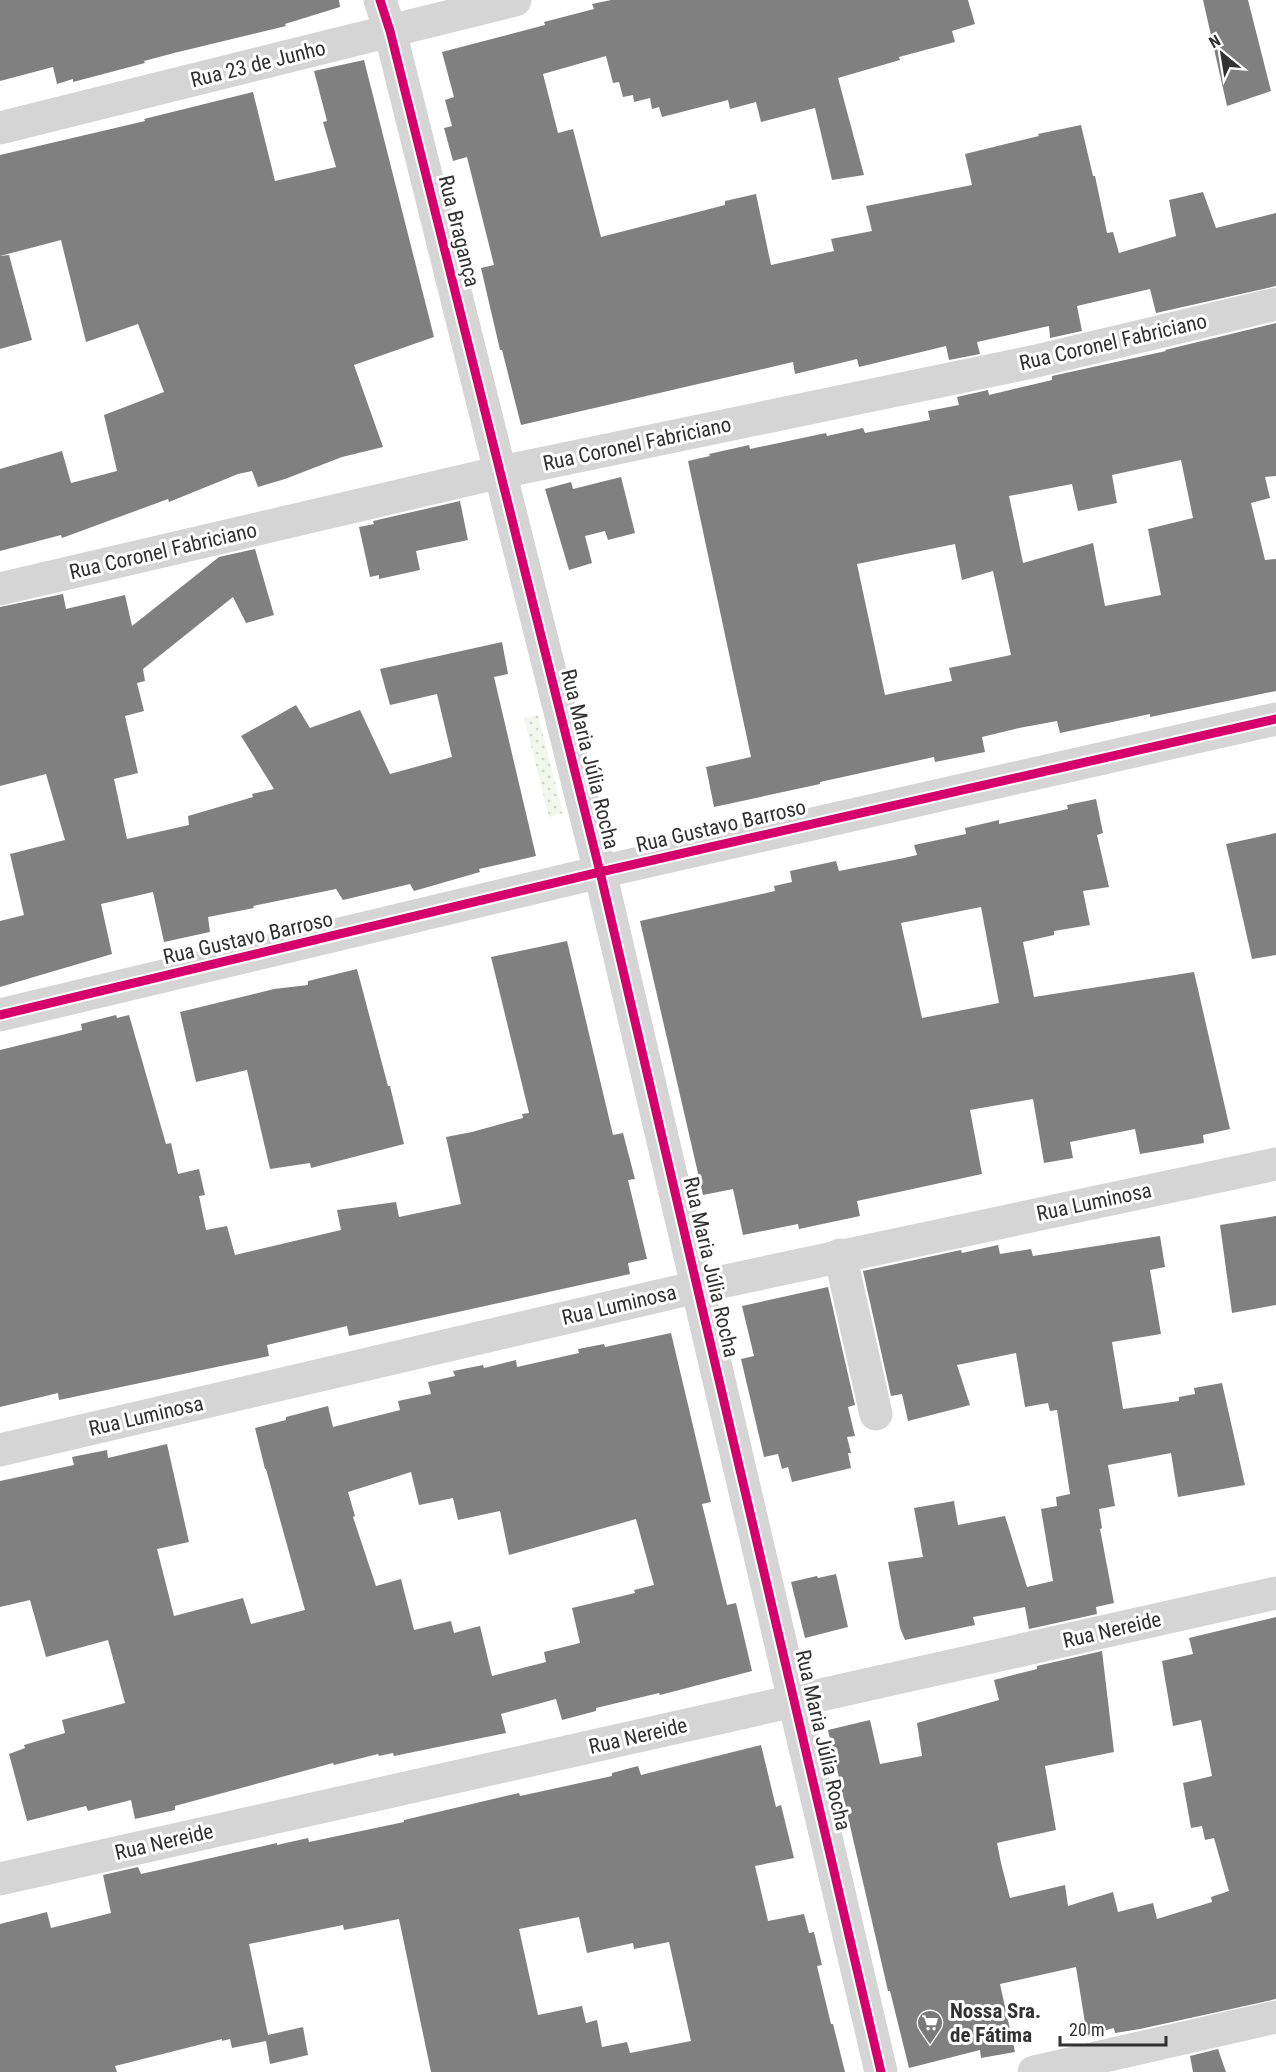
<svg xmlns="http://www.w3.org/2000/svg" width="1276" height="2072" viewBox="0 0 1276 2072" font-family="'Roboto Condensed',sans-serif">
	<defs>
		<pattern id="grass-dots" width="8" height="8" patternUnits="userSpaceOnUse" patternTransform="scale(1.5)"><rect width="8" height="8" fill="#f2f6ed"/><path d="M2 2h.1M6 6h.1" fill="none" stroke="#d0d3cc" stroke-width="1.8" stroke-linecap="round"/></pattern>
	</defs>
	<rect width="100%" height="100%" fill="#fff"/>
	<path fill="url(#grass-dots)" d="M538 715 563 813 549 817 524 718Z"/>
	<g fill="#808080" fill-rule="evenodd">
		<path d="M0 0H339L340 7 285 24 286 26 174 53 144 61 145 63 73 82V79L57 84 53 67 0 81Z"/>
		<path d="M611 0H968L975 24 952 31 955 42 899 57 900 60 838 78 864 175 832 180 815 108 761 122 756 102 730 109 728 100 662 117 659 107 652 109 650 98 634 102 633 95 623 97 619 82 613 83 606 56 543 74 558 133 573 129 601 237 725 205V201L756 194 771 265 834 251 831 239 872 231 866 206 972 185 965 154 1039 136 1038 134 1081 125 1093 176H1095L1107 233 1113 232 1119 253 1176 236 1169 200 1203 192 1216 228 1276 213V286L1156 313 1150 289 1077 306 1082 331 1050 338 1049 326 977 342 980 354 949 360 946 346 859 367 857 359 795 374 793 362 521 425 502 350H500L481 268 494 265 467 157 453 161 444 128 452 126 445 100 454 97 442 52 545 25 544 22 594 9 592 4Z"/>
		<path d="M1203 0H1248L1271 91 1227 106Z"/>
		<path d="M364 60 434 337 354 365 383 447 342 457 285 479 258 487 252 471 238 474 169 502 168 499 62 538 61 535 0 551V469L62 451 71 483 117 471 104 415 164 392 138 324 86 342 61 240 0 256V155L145 121 144 119 253 92 275 181 336 167 323 122 327 121 314 71Z"/>
		<path d="M9 255 32 340 0 349V256Z"/>
		<path d="M1276 323V476L1265 477 1270 498 1251 503 1265 560 1276 559V691L1150 717V714L1060 733 1057 721 1019 728 982 737 985 752 935 762 934 757 820 782V784L714 807 706 767 751 757 688 461 710 456 709 454 749 445 750 449 826 433 827 436 863 428 865 433 930 420 928 411 959 405 957 397 988 390 989 395 1052 380V376L1166 351 1165 350ZM1181 460 1193 518 1148 529 1161 595 1105 606 1093 543 1023 563 1009 496 1072 484 1078 511 1117 503 1112 475ZM955 544 962 580 993 571 1011 655 949 668 952 681 885 695 857 564Z"/>
		<path d="M621 477 635 533 608 540 605 531 585 536 592 563 569 570 545 489 571 482 573 489Z"/>
		<path d="M460 501 468 540 416 551 420 570 379 579V575L370 577 359 527 374 524 373 521Z"/>
		<path d="M255 549 274 615 246 623 233 597 143 669 145 681 137 683 144 711 125 716 138 773 114 779 127 839 189 825 188 816 253 797 252 794 274 789 241 736 296 705 310 728 360 710 390 774 452 757 437 694 390 705 380 669 502 642 508 674 494 677 536 856 479 869 480 872 414 891 410 884 343 900 336 889 253 906 254 908 208 917 210 932 164 942 153 892 101 904 112 954 0 987V921L24 915 10 854 65 840 46 774 0 786V607L63 594 66 609 125 595 132 626 219 557Z"/>
		<path d="M1096 799 1103 833 1097 835 1109 887 1083 891 1090 925 1054 931V935L1023 942 1034 997 1194 972 1230 1129 1203 1135 1204 1143 1140 1154 1135 1129 1070 1142 1073 1158 1044 1163 1033 1099 970 1110 982 1174 857 1201 860 1216 799 1229 798 1224 743 1235 733 1189 703 1195 640 921 775 891 774 886 792 882 790 871 836 861 839 871 904 858 917 855 914 845 966 834 965 828 999 820V824L1068 809 1067 805ZM981 907 999 1003 922 1018 901 923Z"/>
		<path d="M1276 833V955L1252 959 1226 844Z"/>
		<path d="M567 941 613 1135 623 1133 635 1179 628 1180 647 1259 628 1263 630 1274 349 1336 347 1326 267 1345 269 1356 59 1400 58 1393 0 1407V1050L82 1030 81 1024 116 1015 117 1018 129 1015 166 1144 171 1143 178 1174 199 1169 205 1195 199 1196 206 1230 227 1226 235 1255 341 1230 337 1210 396 1202 399 1217 461 1204 446 1137 472 1132 523 1118 522 1114 529 1113 491 957Z"/>
		<path d="M357 969 388 1086H390L404 1144 311 1168 310 1163 270 1169 247 1070 196 1082 180 1012 274 989 308 985V981Z"/>
		<path d="M1276 1216V1305L1232 1313 1220 1225Z"/>
		<path d="M1160 1236 1165 1267 1150 1270 1161 1334 1112 1342 1123 1409 1179 1401V1397L1195 1394 1194 1388 1222 1383 1245 1485 1178 1497 1171 1453 1108 1465 1115 1506 1099 1509 1102 1528 1100 1529 1114 1603 1096 1607 1097 1614 1029 1629 1025 1607 973 1617 975 1625 905 1640 900 1628 888 1562 923 1557 914 1508 954 1501 958 1525 1005 1516 1027 1587 1053 1581 1041 1509 1057 1506 1056 1497 1070 1494 1057 1410 1050 1411 1048 1403 1025 1407 1016 1353 957 1365 970 1405 908 1421 902 1394 891 1396 863 1271 961 1250 962 1253 998 1245 1000 1254 1031 1249 1033 1256Z"/>
		<path d="M828 1287 855 1405 848 1407 855 1436 847 1437 851 1453H848L851 1468 792 1482 788 1467 782 1469 778 1454 764 1457 741 1359 754 1356 742 1306Z"/>
		<path d="M671 1333 711 1502 702 1504 727 1605 736 1603 752 1671 660 1695 659 1693 596 1708V1711L562 1720 556 1699 501 1714 506 1733 394 1756 393 1753 379 1756 378 1754 334 1765 333 1763 175 1806V1810L135 1819 131 1800 88 1811 86 1806 27 1821 9 1754 25 1748 24 1745 65 1733 62 1720 125 1703 108 1640 46 1657 30 1600 0 1607V1481L74 1465 72 1457 107 1450 108 1458 167 1444 189 1542 157 1549 174 1616 243 1598 251 1624 305 1610 266 1469H265L255 1428 286 1420V1417L328 1406 333 1427 400 1410 398 1401 431 1394 428 1382 455 1376 453 1371 483 1365 484 1368 516 1360 517 1367 579 1353 578 1349 604 1344 605 1347ZM411 1472 419 1505 453 1498 458 1520 500 1511 509 1555 636 1519 654 1585 634 1590 635 1593 572 1608 580 1643 544 1652 546 1662 492 1676 480 1626 454 1633 451 1621 414 1630 401 1579 376 1586 353 1517 355 1516 348 1492Z"/>
		<path d="M836 1574 848 1627 805 1638 791 1582 817 1576 818 1578Z"/>
		<path d="M1276 1617V1999L1140 2029 1115 2033 1114 2028 1087 2035 1076 1967 1000 1984 1015 2052 981 2058 980 2050 909 2068 890 1991H888L828 1730 870 1720 880 1764 922 1756 917 1723 999 1700 994 1680 1037 1669V1666L1102 1651 1114 1752 1045 1766 1056 1830 997 1843 1001 1863 1010 1898 1065 1885 1068 1906 1113 1892 1118 1912 1153 1903 1157 1919 1212 1902 1211 1897 1229 1891 1214 1838 1205 1840 1202 1826 1191 1828 1183 1783 1212 1776 1201 1720 1173 1726 1162 1661 1193 1654 1189 1638Z"/>
		<path d="M761 1745 776 1807 781 1805 794 1858 755 1866 768 1921 804 1914 809 1933 814 1932 822 1965 817 1966 831 2024H833L845 2072H431L399 1919 344 1930 343 1925 249 1944 268 2035 303 2027 308 2055 270 2064 266 2041 232 2048 230 2039 222 2041V2039L115 2066 117 2072H0V1924L47 1912 51 1928 111 1913 103 1875 138 1867 141 1874 277 1843V1845L308 1838 309 1842 404 1822V1820L519 1793 520 1796 612 1776V1773L638 1766 641 1775ZM579 1917 587 1953 633 1943 634 1949 669 1942 691 2041 630 2053 627 2042 602 2047 597 2020 586 2023 582 2006 538 2015 519 1929Z"/>
		<path d="M1218 2049 1226 2072H1193L1190 2056Z"/>
	</g>
	<g fill="none" stroke-linecap="round" stroke-linejoin="round">
		<g stroke="#d5d5d5" stroke-width="33">
			<path d="M0 128 515 0"/>
			<path d="M0 589 501 472 1032 362 1276 304"/>
			<path d="M0 1015 600 872 1276 719"/>
			<path d="M840 1255 876 1414"/>
			<path d="M0 1450 697 1287 1276 1164"/>
			<path d="M0 1879 1276 1593"/>
			<path d="M1034 2072 1276 2017"/>
		</g>
		<path stroke="#d5d5d5" stroke-width="33" d="M380 0 390 31 600 872 881 2072"/>
		<defs>
			<g id="cycleway">
				<path d="M380 0 390 31 600 872 881 2072"/>
				<path d="M0 1015 600 872 1276 719"/>
			</g>
		</defs>
		<use href="#cycleway" stroke="#fff" stroke-width="13"/>
		<use href="#cycleway" stroke="#d6006c" stroke-width="9"/>
	</g>
	<defs>
		<symbol id="supermarket-pin" viewBox="-11 -11 22 30"><path d="M0 17L-7.5 6A9.5 9.5 0 1 1 7.5 6Z" fill="#797979" stroke="#fff"/><path d="M-6-5.5h2.5l.6 2H6L4.5 2H-2.5L-4.4-4H-6ZM-1.5 3.2a1.3 1.3 0 1 0 .1 0ZM3 3.2a1.3 1.3 0 1 0 .1 0Z" fill="#fff"/></symbol>
	</defs>
	<g fill-rule="evenodd">
		<use href="#supermarket-pin" x="915" y="2008" width="30" height="40"/>
	</g>
	<g text-anchor="middle" stroke-width="6" stroke-linejoin="round" paint-order="stroke">
		<g font-size="21" fill="#313131" stroke="#fff">
			<text transform="translate(258 64) rotate(-14)" y="7">Rua 23 de Junho</text>
			<text transform="translate(459 231) rotate(76)" y="7">Rua Bragança</text>
			<text transform="translate(1113 342) rotate(-13)" y="7">Rua Coronel Fabriciano</text>
			<text transform="translate(637 444) rotate(-12)" y="7">Rua Coronel Fabriciano</text>
			<text transform="translate(163 551) rotate(-13)" y="7">Rua Coronel Fabriciano</text>
			<text transform="translate(590 759) rotate(76)" y="7">Rua Maria Júlia Rocha</text>
			<text transform="translate(721 826) rotate(-13)" y="7">Rua Gustavo Barroso</text>
			<text transform="translate(248 938) rotate(-13)" y="7">Rua Gustavo Barroso</text>
			<text transform="translate(1094 1202) rotate(-12)" y="7">Rua Luminosa</text>
			<text transform="translate(711 1267) rotate(77)" y="7">Rua Maria Júlia Rocha</text>
			<text transform="translate(619 1305) rotate(-13)" y="7">Rua Luminosa</text>
			<text transform="translate(146 1416) rotate(-13)" y="7">Rua Luminosa</text>
			<text transform="translate(1112 1630) rotate(-13)" y="7">Rua Nereide</text>
			<text transform="translate(638 1736) rotate(-13)" y="7">Rua Nereide</text>
			<text transform="translate(823 1740) rotate(77)" y="7">Rua Maria Júlia Rocha</text>
			<text transform="translate(164 1842) rotate(-13)" y="7">Rua Nereide</text>
		</g>
		<g font-size="21" font-weight="bold" fill="#313131" stroke="#fff" text-anchor="start">
			<text x="950" y="2018">Nossa Sra.<tspan x="950" dy="24">de Fátima</tspan></text>
		</g>
	</g>
	<g transform="translate(1222 54) rotate(330)" stroke="#ffffff" stroke-width="4.5" paint-order="stroke">
	<path d="M0-4.5L10 22L0 15L-10 22Z" fill="#313131"/>
	<text y="-9" font-size="16" font-weight="bold" text-anchor="middle" fill="#313131">N</text>
	</g>
	<path d="M1060 2036v9h106v-9" fill="none" stroke="#313131" stroke-width="3"/>
	<text x="1069" y="2036" font-size="18" fill="#313131" stroke="#ffffff" stroke-width="4.5" paint-order="stroke">20 m</text>
</svg>
